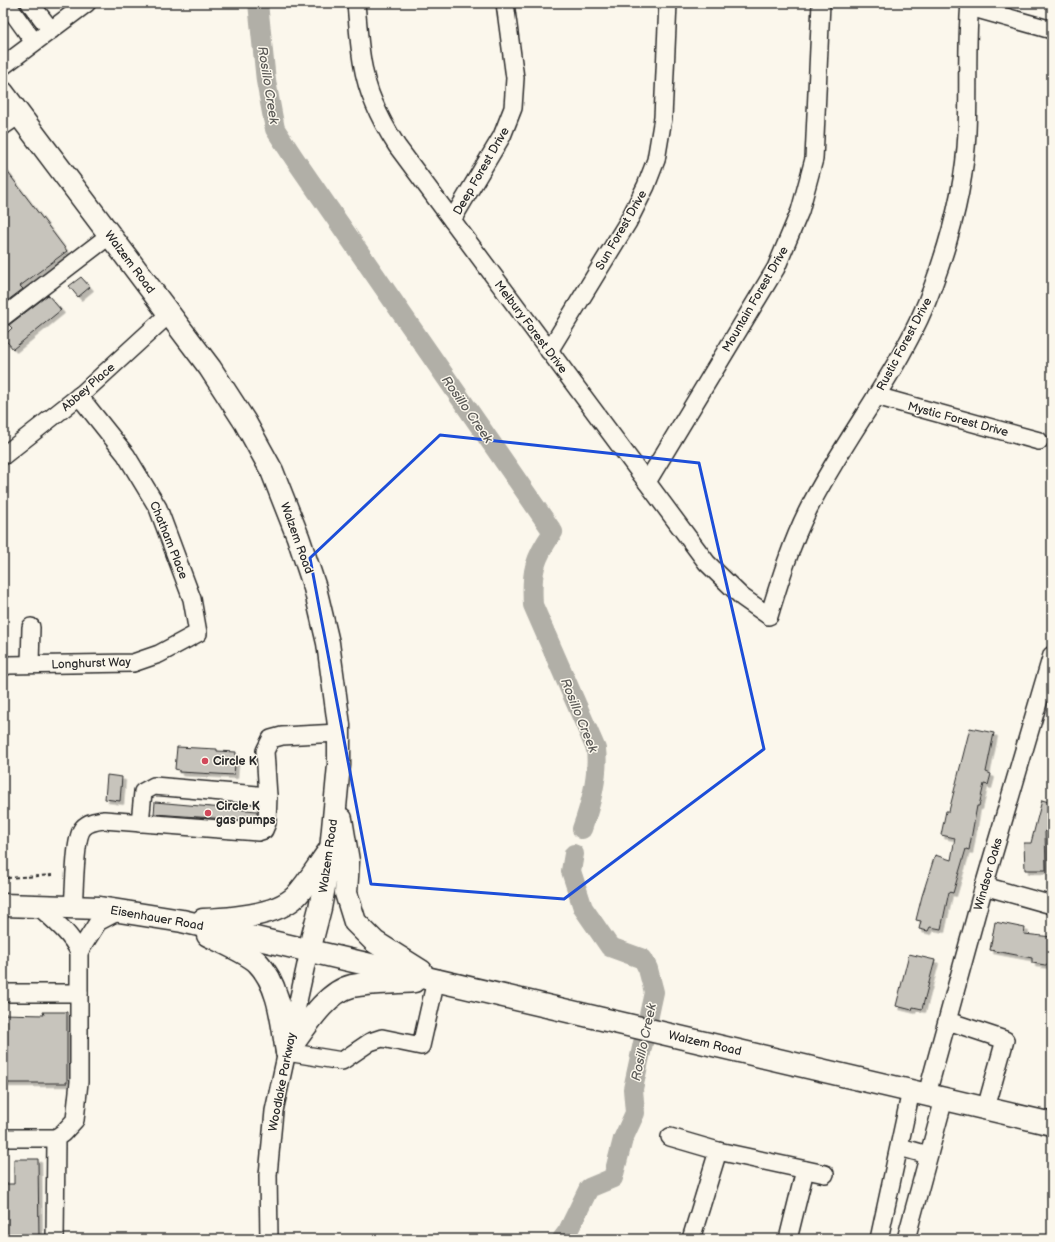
<svg xmlns="http://www.w3.org/2000/svg" width="1055" height="1242" viewBox="0 0 1055 1242" font-family="'Balsamiq Sans',sans-serif">
	<defs>
		<filter id="shadow"><feDropShadow dx="3.5" dy="3.5" stdDeviation="0" flood-color="#0004"/></filter>
	</defs>
	<rect width="100%" height="100%" fill="#fbf7ec"/>
	<filter id="ink" filterUnits="userSpaceOnUse"><feTurbulence type="fractalNoise" baseFrequency=".025" numOctaves="2"/><feDisplacementMap in="SourceGraphic" scale="8" xChannelSelector="R" yChannelSelector="G"/><feConvolveMatrix kernelMatrix="1 2 1 2 8 2 1 2 1" color-interpolation-filters="sRGB"/></filter>
	<g filter="url(#ink)">
		<g fill="none" stroke-linecap="round" stroke-linejoin="round">
			<g stroke="#b1afa7" stroke-width="20">
				<path d="M258 3 266 81 275 129 294 158 553 532C534 559 531 572 533 605L596 749C599 775 591 804 582 829"/>
				<path d="M562 1239 568 1231 589 1188 613 1178 623 1139 635 1113 633 1089 654 992 648 969 643 959 610 947 583 908 571 871 574 854"/>
			</g>
		</g>
		<g fill="#c7c4bc" stroke="#2b2b2b" filter="url(#shadow)">
			<path d="M3 166 67 251 20 286 23 289 3 304Z"/>
			<path d="M81 277 90 287 78 297 69 286Z"/>
			<path d="M48 295 61 310 13 349 3 337 12 328 9 325Z"/>
			<path d="M970 728 994 733 986 772 991 774 988 785 984 784 979 806H977L969 850 966 849 953 893 949 892 941 929 930 927 928 931 919 929 921 921 916 920 922 896 935 855 951 860 955 838 941 835 946 811H949Z"/>
			<path d="M177 747 217 749V751L236 752 234 775 179 772V770L175 769Z"/>
			<path d="M107 775 122 777 120 801 105 799Z"/>
			<path d="M1042 800 1052 803V833L1045 831 1046 870H1025L1024 843H1031Z"/>
			<path d="M155 802 257 811V821L154 814Z"/>
			<path d="M995 922 1025 928 1024 934 1052 937V966L1032 963V958L990 950Z"/>
			<path d="M909 954 935 960 922 1009 913 1007 912 1010 896 1006Z"/>
			<path d="M43 1012H67V1083H3V1014L44 1015Z"/>
			<path d="M14 1159H38L39 1239H3V1184H14Z"/>
		</g>
		<g fill="none" stroke-linecap="round" stroke-linejoin="round">
			<defs>
				<g id="minor">
					<path d="M6 3 34 42"/>
					<path d="M30 3 51 30"/>
					<path d="M356 3C359 36 360 72 374 103 380 118 388 132 397 146L707 563 742 597 769 616C780 580 791 544 808 510 846 434 904 367 933 286 951 237 965 184 967 132 969 89 966 46 970 3"/>
					<path d="M970 7 1052 30"/>
					<path d="M3 66 87 3"/>
					<path d="M3 126 19 115"/>
					<path d="M452 220 502 136 513 108 515 78 505 3"/>
					<path d="M3 317 110 235"/>
					<path d="M549 351 628 222 646 186 656 160 663 118 668 3"/>
					<path d="M876 396 1039 441"/>
					<path d="M3 456 83 393 169 314"/>
					<path d="M647 482 776 268 800 211 814 159 821 3"/>
					<path d="M30 664 31 627"/>
					<path d="M3 667 9 665 133 663 159 654 198 633 192 599 158 508 126 455 79 396"/>
					<path d="M140 823 143 792 154 786 268 796"/>
					<path d="M984 886 1052 905"/>
					<path d="M37 905C52 919 71 933 79 952V1082L75 1120 63 1133 56 1138 55 1239"/>
					<path d="M73 906C75 890 74 838 83 828 88 822 97 821 104 820L258 832 264 830 267 823 268 796 265 751 271 739 282 736 338 733"/>
					<path d="M79 952 98 922 119 911"/>
					<path d="M3 993H79"/>
					<path d="M948 1021 1005 1040 986 1108"/>
					<path d="M287 1052 342 1061 370 1042 382 1038 421 1046 436 980"/>
					<path d="M927 1094 984 886 1052 655"/>
					<path d="M670 1137 718 1151 691 1239"/>
					<path d="M3 1138H56"/>
					<path d="M900 1147 928 1155"/>
					<path d="M718 1151 825 1174"/>
					<path d="M269 1239 268 1175 274 1111 309 951"/>
					<path d="M788 1239 805 1170"/>
					<path d="M879 1239 911 1091"/>
					<path d="M906 1239 944 1099"/>
				</g>
				<g id="major">
					<path d="M3 93 210 368 245 422 272 471 298 537 315 588 328 643 339 725V765L331 850 320 908 309 951"/>
					<path d="M341 819 348 861 346 893 355 922 375 942 421 971"/>
					<path d="M3 905 100 908 182 921 1052 1124"/>
					<path d="M203 920C231 919 276 916 296 896 308 883 318 866 329 851"/>
					<path d="M208 935C220 941 250 954 258 963 280 986 282 1023 287 1052"/>
					<path d="M287 1052C303 1031 325 992 352 986 372 982 394 983 414 981"/>
				</g>
			</defs>
			<use href="#minor" stroke="#2b2b2b" stroke-width="20"/>
			<use href="#major" stroke="#2b2b2b" stroke-width="25"/>
			<path stroke="#2b2b2b" stroke-width="2" stroke-dasharray="4 3" stroke-linecap="butt" d="M7 878 54 875"/>
			<use href="#minor" stroke="#fbf7ec" stroke-width="17"/>
			<use href="#major" stroke="#fbf7ec" stroke-width="22"/>
		</g>
	</g>
	<path fill="none" stroke="#1d4ed8" stroke-width="3" stroke-linejoin="round" d="M440 435 699 463 764 749 564 899 371 884 310 558Z"/>
	<g fill="#d1495b" stroke="#fbf7ec" stroke-width="1.5">
		<circle cx="205" cy="761" r="4"/>
		<circle cx="208" cy="813" r="4"/>
	</g>
	<g text-anchor="middle" stroke-width="3" stroke-linejoin="round" paint-order="stroke">
		<g font-size="12" fill="#2b2b2b" stroke="#fbf7ec">
			<text transform="translate(481 171) rotate(-60)" y="4">Deep Forest Drive</text>
			<text transform="translate(621 230) rotate(-60)" y="4">Sun Forest Drive</text>
			<text transform="translate(130 262) rotate(53)" y="4">Walzem Road</text>
			<text transform="translate(755 299) rotate(-60)" y="4">Mountain Forest Drive</text>
			<text transform="translate(531 327) rotate(53)" y="4">Melbury Forest Drive</text>
			<text transform="translate(904 344) rotate(-62)" y="4">Rustic Forest Drive</text>
			<text transform="translate(88 387) rotate(-41)" y="4">Abbey Place</text>
			<text transform="translate(958 419) rotate(15)" y="4">Mystic Forest Drive</text>
			<text transform="translate(297 538) rotate(70)" y="4">Walzem Road</text>
			<text transform="translate(169 540) rotate(68)" y="4">Chatham Place</text>
			<text transform="translate(91 663) rotate(-2)" y="4">Longhurst Way</text>
			<text transform="translate(328 856) rotate(-82)" y="4">Walzem Road</text>
			<text transform="translate(988 874) rotate(-74)" y="4">Windsor Oaks</text>
			<text transform="translate(157 918) rotate(10)" y="4">Eisenhauer Road</text>
			<text transform="translate(705 1043) rotate(13)" y="4">Walzem Road</text>
			<text transform="translate(282 1082) rotate(-79)" y="4">Woodlake Parkway</text>
		</g>
		<g font-size="12" font-weight="bold" fill="#2b2b2b" stroke="#fbf7ec" text-anchor="start">
			<text x="213" y="765">Circle K</text>
			<text x="216" y="810">Circle K<tspan x="216" dy="14">gas pumps</tspan></text>
		</g>
		<g font-size="13" font-style="italic" fill="#5a5956" stroke="#fbf7ec">
			<text transform="translate(269 85) rotate(81)" y="5">Rosillo Creek</text>
			<text transform="translate(468 409) rotate(55)" y="5">Rosillo Creek</text>
			<text transform="translate(580 715) rotate(68)" y="5">Rosillo Creek</text>
			<text transform="translate(643 1042) rotate(-78)" y="5">Rosillo Creek</text>
		</g>
	</g>
	<rect width="1055" height="1242" fill="none" stroke="#fbf7ec" stroke-width="16"/>
	<rect x="8" y="8" width="1039" height="1226" fill="none" stroke="#2b2b2b" stroke-width="1.5" filter="url(#ink)"/>
</svg>
